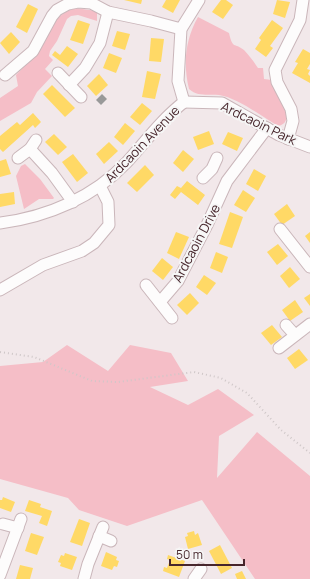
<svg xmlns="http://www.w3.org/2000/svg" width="310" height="579" viewBox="0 0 310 579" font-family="Manrope,sans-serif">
	<rect width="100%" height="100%" fill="#f2e8ea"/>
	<g fill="#f5bec7">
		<path d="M75 8 97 11V21L78 15 71 16 67 19 57 41 50 51 49 56 53 60 45 69 52 76 37 92 31 103 0 121V98L18 86 16 75C23 67 31 60 38 52 54 33 47 18 75 8Z"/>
		<path d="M198 17 229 33C233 50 234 42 244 50 249 55 254 62 258 68H263L264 79 272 80 280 101 287 107C287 116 288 124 278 126 261 116 238 98 219 95 208 94 198 97 189 89 183 64 185 40 198 17Z"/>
		<path d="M25 164 40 179 54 198 53 199H39L24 209 16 176 21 166Z"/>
		<path d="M67 345 108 371 130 345 171 353 188 381 150 387 188 405 218 389 254 415 219 436 217 478 257 432 310 476V579H255L202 500 127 526 79 510 68 498 0 479V366L43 362Z"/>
	</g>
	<g fill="#ffd966">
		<path d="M124 0H142L141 4Z"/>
		<path d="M166 0H180L173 13 162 7Z"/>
		<path d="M221 0H226L233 5 223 19 212 12Z"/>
		<path d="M277 0 290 2 285 18 273 14Z"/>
		<path d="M28 4 38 9 27 33 16 27Z"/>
		<path d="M78 20 90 24 83 44 70 40Z"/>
		<path d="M272 20 283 28 270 46 273 48 266 57 255 49 261 40 259 38Z"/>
		<path d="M117 31 130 34 125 50 112 46Z"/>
		<path d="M11 32 20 42 9 54 0 43Z"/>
		<path d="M151 38 164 39 161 62 149 61Z"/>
		<path d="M67 46 78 54 68 67 52 55 55 51 60 55Z"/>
		<path d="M303 49 310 53V64L307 69 310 70 308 74 310 76V83L292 73 298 63 295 62Z"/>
		<path d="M109 53 122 58 116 73 103 68Z"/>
		<path d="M147 71 161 74 155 99 142 97Z"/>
		<path d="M99 74 108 85 96 96 87 86Z"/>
		<path d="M52 85 75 108 65 117 43 94Z"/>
		<path d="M142 103 152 111 140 125 130 117Z"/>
		<path d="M33 113 41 122 35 128 33 125 3 152 0 149V136L17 122 20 125Z"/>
		<path d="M125 123 135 131 123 145 114 137Z"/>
		<path d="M209 131 214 144 198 150 193 137Z"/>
		<path d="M228 132 243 138 237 151 222 144Z"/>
		<path d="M54 134 67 147 58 155 45 142Z"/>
		<path d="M109 142 118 151 104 164 96 154Z"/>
		<path d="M183 150 194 159 183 172 173 163Z"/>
		<path d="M73 154 88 173 77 182 62 162Z"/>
		<path d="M6 159 11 174 0 177V161Z"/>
		<path d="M145 165 154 175 137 192 127 183Z"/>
		<path d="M254 169 266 176 258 191 246 184Z"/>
		<path d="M187 181 205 195 198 205 181 192 175 199 170 195 177 186 181 188Z"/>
		<path d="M243 190 255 198 246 212 234 205Z"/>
		<path d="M14 192 15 204 0 207V194Z"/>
		<path d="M287 204 295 216 282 225 274 214Z"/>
		<path d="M230 212 243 217 232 248 219 244Z"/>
		<path d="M176 232 189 237 179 259 167 253Z"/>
		<path d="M310 232V243L305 236Z"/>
		<path d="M278 244 288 256 277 265 267 252Z"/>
		<path d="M216 252 228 257 222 273 210 268Z"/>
		<path d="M162 258 173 267 163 280 152 271Z"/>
		<path d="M290 267 300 279 289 288 280 276Z"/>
		<path d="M204 275 216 283 207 295 196 287Z"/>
		<path d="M190 293 199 303 187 315 177 305Z"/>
		<path d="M310 294V306L304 298Z"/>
		<path d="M295 300 303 312 290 321 282 310Z"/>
		<path d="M272 325 282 337 271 345 261 333Z"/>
		<path d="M299 349 308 360 295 369 287 358Z"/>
		<path d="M3 497 15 502 11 512 0 508V500H2Z"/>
		<path d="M29 500 41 504 40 507 52 511 47 526 39 523 42 516 25 511Z"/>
		<path d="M79 519 90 523 82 546 70 542Z"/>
		<path d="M194 531 195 535 198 533 202 545 188 549 185 537 188 536 187 533Z"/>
		<path d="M31 533 44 537 37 555 25 551Z"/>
		<path d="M220 545 232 568 221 574 209 551Z"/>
		<path d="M106 552 117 557 116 560 119 561 117 567 114 566 112 570 101 566Z"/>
		<path d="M65 553 77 557 72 570 60 566 61 563 58 562 61 555 64 556Z"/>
		<path d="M168 555 185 561 179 577 163 571 164 567 167 568 170 560 167 559Z"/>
		<path d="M20 565 33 568 30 579H16Z"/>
		<path d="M242 571 246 579H237L235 574Z"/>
	</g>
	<path fill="#999" d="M102 94 107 99 101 105 96 100Z"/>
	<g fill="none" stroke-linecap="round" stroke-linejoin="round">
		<defs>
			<g id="street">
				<path d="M58 73 81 97"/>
				<path d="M5 75 33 51 52 16 57 10 68 4 78 2 91 3 108 12 151 21 181 29"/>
				<path d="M69 85 85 68 100 43 108 12"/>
				<path d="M184 102 222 103 279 135 310 147"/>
				<path d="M184 102 178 81 181 29 199 0"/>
				<path d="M288 139 293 121 291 109 277 82 275 70 300 20 303 0"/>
				<path d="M30 149 52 173 73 202"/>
				<path d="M18 158 30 149 36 140"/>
				<path d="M203 178 212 169 217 158"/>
				<path d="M0 223C48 217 94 197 127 162 146 141 162 119 184 102"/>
				<path d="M280 229 310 267"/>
				<path d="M146 285 172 318"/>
				<path d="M0 290 43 265 82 251 94 243 109 225 108 202 100 186"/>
				<path d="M160 302 178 281 207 225 227 181 267 128"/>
				<path d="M286 325 295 335"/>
				<path d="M279 348 310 324"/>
				<path d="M3 524 18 528"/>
				<path d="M99 536 111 541"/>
				<path d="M0 575 21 519"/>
				<path d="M84 579 88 564 103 527"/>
				<path d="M194 579 201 569"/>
			</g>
		</defs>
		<use href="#street" stroke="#cab6ba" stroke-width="13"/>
		<path stroke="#cfc7c8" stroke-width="2" stroke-dasharray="1 3" stroke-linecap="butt" d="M0 352 34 357 92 381 118 382 194 372 221 378 247 393 281 430 310 453"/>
		<use href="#street" stroke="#fdfcfc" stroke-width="11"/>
	</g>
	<g text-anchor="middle" stroke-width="4" stroke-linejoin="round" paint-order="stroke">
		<g font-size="13" fill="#47262c" stroke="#f6f6f6">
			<text transform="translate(259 123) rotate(26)" y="5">Ardcaoin Park</text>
			<text transform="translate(142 144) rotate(-46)" y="5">Ardcaoin Avenue</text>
			<text transform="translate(196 243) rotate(-62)" y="5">Ardcaoin Drive</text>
		</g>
	</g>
	<path d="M170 559v6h74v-6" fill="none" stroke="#47262c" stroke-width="2"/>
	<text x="176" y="559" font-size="12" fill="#47262c" stroke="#f6f6f6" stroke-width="3" paint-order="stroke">50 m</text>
</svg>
